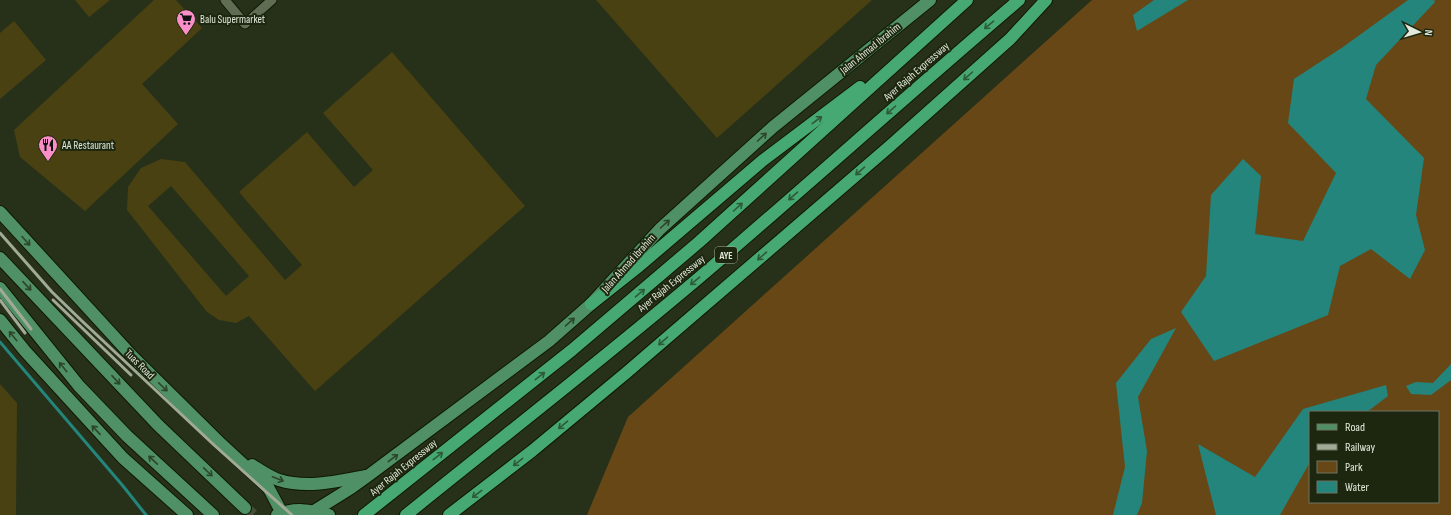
<svg xmlns="http://www.w3.org/2000/svg" width="1451" height="515" viewBox="0 0 1451 515" font-family="'Sofia Sans Condensed',sans-serif">
	<rect width="100%" height="100%" fill="#27311a"/>
	<path fill="#684716" fill-rule="evenodd" d="M1092 0H1451V515H587L628 417ZM1310 412H1438V502H1310Z"/>
	<g fill="#23857b">
		<path d="M1154 0H1188L1137 31 1133 15Z"/>
		<path d="M1408 0H1434L1435 2 1376 65 1366 99 1424 158 1416 215 1425 250 1410 279 1371 249 1340 266 1328 315 1214 361 1181 312 1206 276 1211 195 1243 159 1261 176 1255 234 1303 241 1336 173 1288 123 1294 79 1343 47Z"/>
		<path d="M1176 328 1138 397 1147 451 1142 503 1137 515H1113L1125 467 1116 383 1151 339Z"/>
		<path d="M1451 364V380L1431 395 1411 394 1406 386 1416 382 1433 383Z"/>
		<path d="M1386 385 1388 396 1367 412H1310V462L1280 515H1216L1198 444 1255 477 1303 409Z"/>
	</g>
	<g fill="none" stroke-linecap="round" stroke-linejoin="round">
		<path stroke="#23857b" stroke-width="3" d="M0 342 123 486 146 515"/>
	</g>
	<g fill="#494111" fill-rule="evenodd">
		<path d="M75 0H110L89 17Z"/>
		<path d="M154 0H176L202 28 142 84 178 124 85 211 20 157 14 130Z"/>
		<path d="M596 0H872L717 138Z"/>
		<path d="M14 21 46 60 0 99V33Z"/>
		<path d="M392 52 525 206 315 391 249 316 236 323 219 320 207 312 127 210 128 187 141 168 161 159 185 162 285 280 302 265 239 192 307 132 354 187 373 170 323 113ZM171 186 249 276 226 296 148 206Z"/>
		<path d="M0 384 17 403 16 515H0Z"/>
	</g>
	<g fill="none" stroke-linecap="round" stroke-linejoin="round">
		<path stroke="#434d37" stroke-width="12" stroke-dasharray="12 6" stroke-linecap="butt" d="M245 508 253 515"/>
		<defs>
			<path id="minor" d="M225 0 245 24 272 0"/>
			<g id="primary">
				<path d="M0 212 131 355 221 444 268 487 283 515"/>
				<path d="M0 258 158 425 245 508"/>
				<path d="M0 288 79 386 127 436 213 515"/>
				<path d="M0 320 25 351 123 458 187 515"/>
				<path d="M252 465C260 470 270 477 279 480 308 489 338 481 366 476"/>
				<path d="M314 511 351 488 369 475 549 341 591 304 660 229 773 127 930 0"/>
				<path d="M277 515C294 507 311 510 329 515"/>
			</g>
			<g id="motorway">
				<path d="M591 304 639 266 762 161 860 87"/>
				<path d="M364 515 572 350 699 242 967 0"/>
				<path d="M406 515C511 430 619 347 721 259 821 173 919 85 1019 0"/>
				<path d="M449 515 532 451 626 373 890 146 1010 39 1046 0"/>
			</g>
		</defs>
		<use href="#minor" stroke="#0f1904" stroke-width="11"/>
		<use href="#primary" stroke="#0f1904" stroke-width="14"/>
		<use href="#motorway" stroke="#0f1904" stroke-width="14"/>
		<use href="#minor" stroke="#606d53" stroke-width="9"/>
		<use href="#primary" stroke="#509066" stroke-width="12"/>
		<use href="#motorway" stroke="#46a873" stroke-width="12"/>
		<g stroke="#a1a997" stroke-width="3">
			<path d="M0 233 52 292 83 322 214 445 292 515"/>
			<path d="M0 289 31 329"/>
			<path d="M0 300 25 333"/>
			<path d="M53 300 131 375"/>
		</g>
	</g>
	<defs><path id="oneway-shaft" d="M-6 0H5M1.5-3L5.5 0L1.5 3" fill="none" stroke-width="1.6" stroke-linecap="round" stroke-linejoin="round"/></defs>
	<g stroke="#2d5b38">
		<use href="#oneway-shaft" transform="translate(989 25) rotate(140)"/>
		<use href="#oneway-shaft" transform="translate(968 76) rotate(138)"/>
		<use href="#oneway-shaft" transform="translate(891 110) rotate(139)"/>
		<use href="#oneway-shaft" transform="translate(817 120) rotate(-37)"/>
		<use href="#oneway-shaft" transform="translate(860 171) rotate(139)"/>
		<use href="#oneway-shaft" transform="translate(793 196) rotate(139)"/>
		<use href="#oneway-shaft" transform="translate(738 207) rotate(-42)"/>
		<use href="#oneway-shaft" transform="translate(762 256) rotate(139)"/>
		<use href="#oneway-shaft" transform="translate(695 281) rotate(141)"/>
		<use href="#oneway-shaft" transform="translate(640 293) rotate(-40)"/>
		<use href="#oneway-shaft" transform="translate(663 341) rotate(139)"/>
		<use href="#oneway-shaft" transform="translate(540 376) rotate(-38)"/>
		<use href="#oneway-shaft" transform="translate(563 425) rotate(140)"/>
		<use href="#oneway-shaft" transform="translate(438 456) rotate(-38)"/>
		<use href="#oneway-shaft" transform="translate(518 462) rotate(142)"/>
		<use href="#oneway-shaft" transform="translate(477 494) rotate(143)"/>
	</g>
	<g stroke="#2c462a">
		<use href="#oneway-shaft" transform="translate(762 137) rotate(-42)"/>
		<use href="#oneway-shaft" transform="translate(665 224) rotate(-42)"/>
		<use href="#oneway-shaft" transform="translate(26 241) rotate(48)"/>
		<use href="#oneway-shaft" transform="translate(27 286) rotate(47)"/>
		<use href="#oneway-shaft" transform="translate(570 322) rotate(-41)"/>
		<use href="#oneway-shaft" transform="translate(13 336) rotate(-129)"/>
		<use href="#oneway-shaft" transform="translate(63 367) rotate(-129)"/>
		<use href="#oneway-shaft" transform="translate(116 380) rotate(47)"/>
		<use href="#oneway-shaft" transform="translate(163 387) rotate(44)"/>
		<use href="#oneway-shaft" transform="translate(96 430) rotate(-133)"/>
		<use href="#oneway-shaft" transform="translate(393 458) rotate(-37)"/>
		<use href="#oneway-shaft" transform="translate(153 460) rotate(-137)"/>
		<use href="#oneway-shaft" transform="translate(208 472) rotate(44)"/>
		<use href="#oneway-shaft" transform="translate(278 479) rotate(21)"/>
	</g>
	<defs>
		<symbol id="supermarket-pin" viewBox="-11 -11 22 30"><path d="M0 17L-7.5 6A9.5 9.5 0 1 1 7.5 6Z" fill="#fa8fc8" stroke="#1d2710"/><path d="M-6-5.5h2.5l.6 2H6L4.5 2H-2.5L-4.4-4H-6ZM-1.5 3.2a1.3 1.3 0 1 0 .1 0ZM3 3.2a1.3 1.3 0 1 0 .1 0Z" fill="#111"/></symbol>
		<symbol id="restaurant-pin" viewBox="-11 -11 22 30"><path d="M0 17L-7.5 6A9.5 9.5 0 1 1 7.5 6Z" fill="#fa8fc8" stroke="#1d2710"/><path d="M-5-6h1v4h1v-4h1v4h1v-4h1v5L-1.5 .5V6h-2V.5L-5-1ZM5-6V6H3V1.5H1.5Q1.5-4 5-6Z" fill="#111"/></symbol>
	</defs>
	<g fill-rule="evenodd">
		<use href="#supermarket-pin" x="175" y="8" width="22" height="30"/>
		<use href="#restaurant-pin" x="37" y="134" width="22" height="30"/>
	</g>
	<g text-anchor="middle" stroke-width="4" stroke-linejoin="round" paint-order="stroke">
		<rect fill="#1d2710" stroke="#a7af9d" stroke-width="1" x="715" y="247" width="22" height="16" rx="3"/>
		<g font-size="10" font-weight="bold" fill="#e2e9da">
			<text x="726" y="259">AYE</text>
		</g>
		<g font-size="11" fill="#e2e9da" stroke="#1d2710" text-anchor="start">
			<text x="200" y="23">Balu Supermarket</text>
			<text x="62" y="149">AA Restaurant</text>
		</g>
		<g font-size="11" fill="#e2e9da" stroke="#1d2710">
			<text transform="translate(870 48) rotate(-39)" y="4">Jalan Ahmad Ibrahim</text>
			<text transform="translate(916 71) rotate(-41)" y="4">Ayer Rajah Expressway</text>
			<text transform="translate(628 263) rotate(-48)" y="4">Jalan Ahmad Ibrahim</text>
			<text transform="translate(671 283) rotate(-39)" y="4">Ayer Rajah Expressway</text>
			<text transform="translate(140 364) rotate(45)" y="4">Tuas Road</text>
			<text transform="translate(403 467) rotate(-39)" y="4">Ayer Rajah Expressway</text>
		</g>
	</g>
	<rect x="1309" y="411" width="130" height="92" fill="#1d2710" stroke="#6c7561"/>
	<rect x="1317" y="424" width="20" height="6" fill="#509066" stroke="#6c7561"/>
	<text x="1345" y="431" font-size="12" fill="#e2e9da">Road</text>
	<rect x="1317" y="444" width="20" height="6" fill="#a1a997" stroke="#6c7561"/>
	<text x="1345" y="451" font-size="12" fill="#e2e9da">Railway</text>
	<rect x="1317" y="461" width="20" height="12" fill="#684716" stroke="#6c7561"/>
	<text x="1345" y="471" font-size="12" fill="#e2e9da">Park</text>
	<rect x="1317" y="481" width="20" height="12" fill="#23857b" stroke="#6c7561"/>
	<text x="1345" y="491" font-size="12" fill="#e2e9da">Water</text>
	<g transform="translate(1419 32) rotate(95)" stroke="#1d2710" stroke-width="3" paint-order="stroke">
	<path d="M0-3L7 15L0 10L-7 15Z" fill="#e2e9da"/>
	<text y="-6" font-size="11" font-weight="bold" text-anchor="middle" fill="#e2e9da">N</text>
	</g>
</svg>
